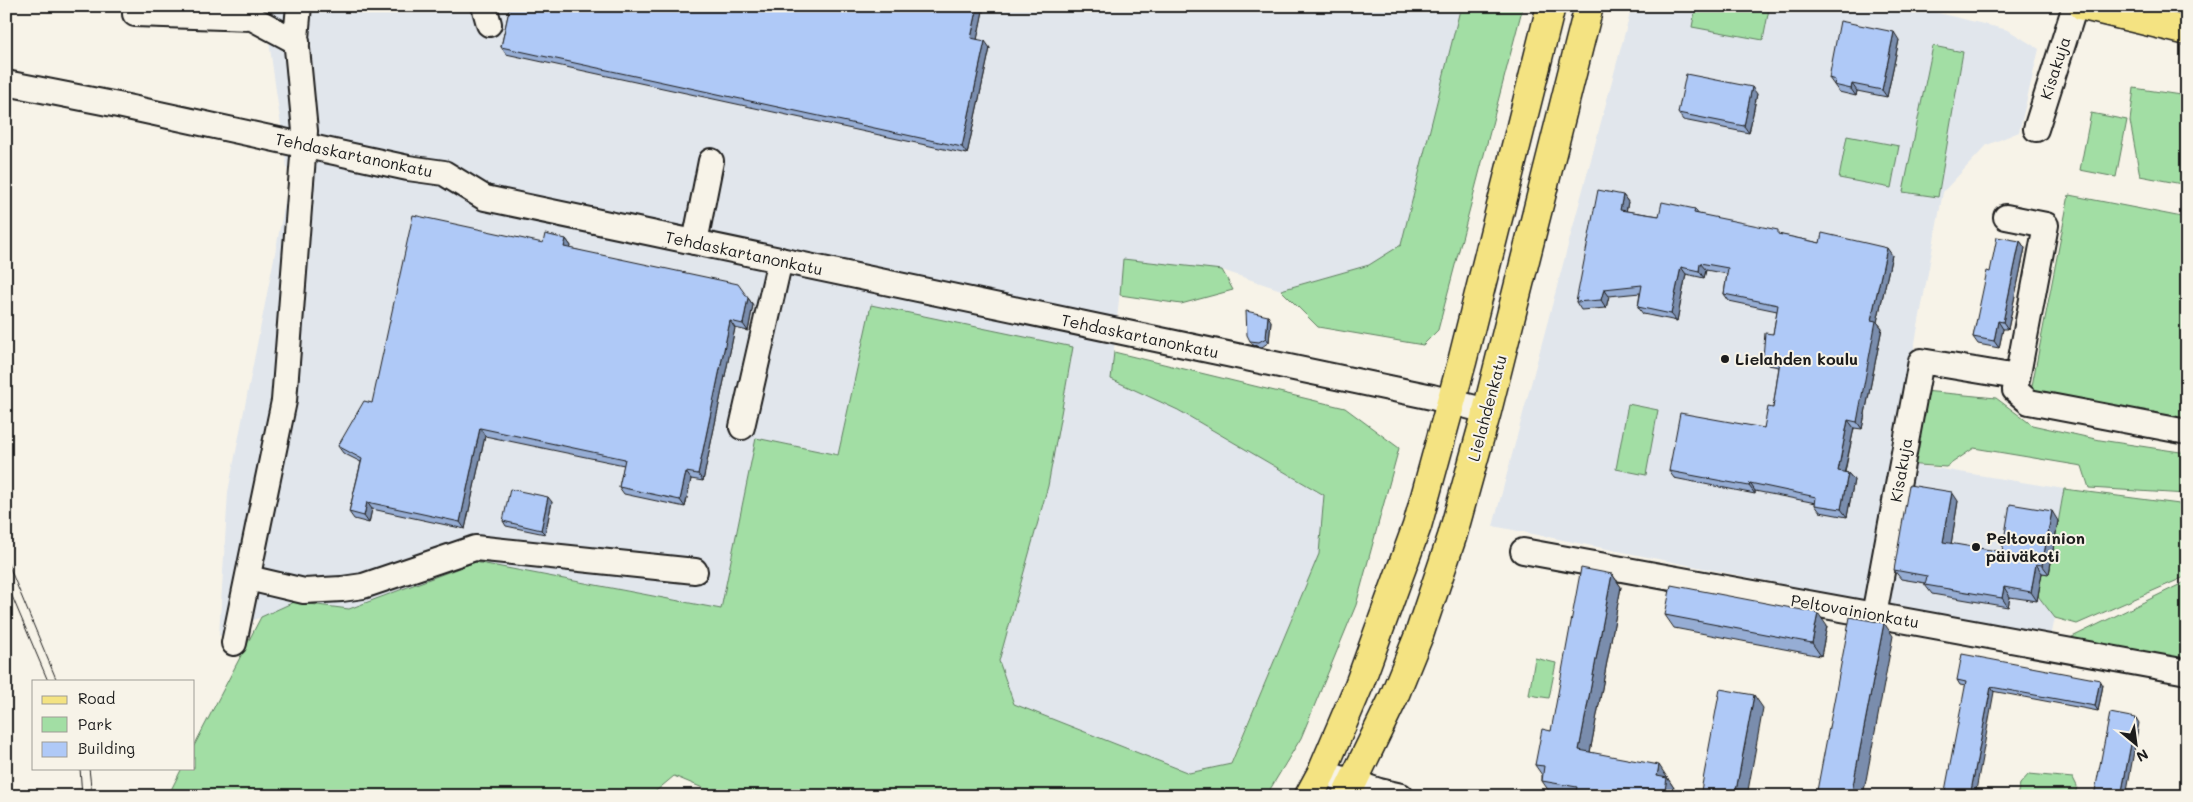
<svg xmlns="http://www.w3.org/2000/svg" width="2193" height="802" viewBox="0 0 2193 802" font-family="Mali,sans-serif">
	<rect width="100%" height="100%" fill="#f7f3e8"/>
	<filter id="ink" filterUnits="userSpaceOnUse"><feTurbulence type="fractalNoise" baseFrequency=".02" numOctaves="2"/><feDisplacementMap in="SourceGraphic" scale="10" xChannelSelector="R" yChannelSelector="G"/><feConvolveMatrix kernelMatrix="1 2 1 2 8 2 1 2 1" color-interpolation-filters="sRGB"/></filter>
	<g filter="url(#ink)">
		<g fill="#e1e6ec">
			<path d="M264 6H1461L1401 245 1369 265 1281 290 1222 270 1123 260 1111 379 1178 410 1324 495 1319 554 1230 764 1189 773 1014 704 999 661 1048 486 871 305 838 455 756 438 721 609 475 562 349 609 294 602 219 636 228 492 289 182Z"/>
			<path d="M1632 6H1910L2008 30 2039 49 2019 132 1987 145 1943 192 1867 601 1493 526Z"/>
			<path d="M1910 464 2064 489 2049 574 2038 596 2055 618 2051 637 1890 605Z"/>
		</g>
		<g fill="#a2dea4" stroke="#5f7d60">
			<path d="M1461 6H1523L1438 330 1423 345 1318 327 1281 290 1369 265 1401 245Z"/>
			<path d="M1696 6H1756L1769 9 1763 40 1692 27Z"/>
			<path d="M1933 46 1963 52 1938 197 1903 192Z"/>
			<path d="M2134 88 2187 96V185L2140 176 2130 121Z"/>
			<path d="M2091 113 2127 120 2116 177 2080 170Z"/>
			<path d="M1847 136 1899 146 1891 188 1839 178Z"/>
			<path d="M2069 195 2187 218V426L2030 396Z"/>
			<path d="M1123 259 1222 270 1233 290 1181 304 1120 295Z"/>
			<path d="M871 305 1073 347 1048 486 999 661 1014 704 1189 773 1231 764 1319 554 1324 495 1178 410 1111 379 1114 352 1345 408 1399 448 1356 605 1301 738 1266 796H722L674 776 650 796H168L182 768H194V746L261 617 294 602 349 609 475 562 721 609 756 438 838 455Z"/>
			<path d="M1924 391 1996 398 2032 425 2100 440 2187 453V494L2089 488 2082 466 1974 448 1946 467 1906 464Z"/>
			<path d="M1628 404 1658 410 1646 475 1616 469Z"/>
			<path d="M2064 489 2187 505V576L2077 624 2055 618 2038 596 2042 573 2049 574Z"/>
			<path d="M2187 581V661L2068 639Z"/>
			<path d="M1535 658 1556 663 1549 698 1529 695Z"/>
			<path d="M2029 774 2073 778 2077 786 2075 796H2017L2020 784Z"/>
		</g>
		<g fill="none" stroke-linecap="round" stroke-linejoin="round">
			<defs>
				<g id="minor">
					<path d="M484 6 489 24"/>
					<path d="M135 14 252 18 297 42"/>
					<path d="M6 83 118 105 408 168 444 173 485 198 1432 397 1487 411"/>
					<path d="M2036 129 2075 6"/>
					<path d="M2006 217 2046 225 2015 390 2029 402 2187 432"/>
					<path d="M695 242 711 161"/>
					<path d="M742 427 780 260"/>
					<path d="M1523 551 2187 672"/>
					<path d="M248 578 304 591 342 589 363 586 475 548 695 571"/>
					<path d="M1874 615 1921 361 2017 377"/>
					<path d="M234 643 284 401 305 131 296 38 299 6"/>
					<path d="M1322 772 1379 791 1401 796"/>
				</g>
				<g id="major">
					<path d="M2083 6 2187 31"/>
					<path d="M1309 796 1322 772 1359 685 1417 526 1462 362 1551 6"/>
					<path d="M1346 796 1393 699 1419 635 1452 537 1487 411 1589 6"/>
				</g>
			</defs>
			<use href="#minor" stroke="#1c1c1c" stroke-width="28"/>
			<use href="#major" stroke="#1c1c1c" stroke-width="31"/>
			<use href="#minor" stroke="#f7f3e8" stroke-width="24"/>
			<use href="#major" stroke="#f4e382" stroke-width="28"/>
			<g stroke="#1c1c1c" stroke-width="1">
				<path d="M6 559 57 681"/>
				<path d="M6 582 48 681"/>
				<path d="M80 768 82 796"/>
				<path d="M89 768 92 796"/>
			</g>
		</g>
		<g fill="#96add4" stroke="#1c1c1c">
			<path d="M510 6H984L977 39 990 48 967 154 506 54 501 47Z"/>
			<path d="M2175 6H2187V9Z"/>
			<path d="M1899 40 1887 97 1857 91 1856 96 1839 92 1829 78Z"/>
			<path d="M1757 94 1749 133 1683 120 1678 113Z"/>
			<path d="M1623 195 1628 202 1626 211 1659 216 1695 209 1698 214 1781 235 1820 243 1892 255 1877 322 1882 328 1862 429 1854 428 1845 472 1848 473 1854 480 1847 517 1820 512 1815 505 1816 503 1755 491V494L1674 478 1669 471 1764 428 1773 408 1779 367 1768 365 1763 358 1773 334 1777 311 1729 301 1724 294 1727 274 1706 270 1704 278 1686 274 1677 321 1643 314 1638 307 1640 293 1609 296 1606 308 1581 310 1576 302Z"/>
			<path d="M566 239 571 246 570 248 748 298 753 305 748 331 735 328 703 481 691 479 685 507 624 494 619 487 624 465 485 436 465 529 372 509 369 523 354 519 349 512 361 462 343 453 338 446 372 403 543 243Z"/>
			<path d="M2020 241 2025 248 2008 329H2003L1999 348 1978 344 1973 337 1990 272Z"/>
			<path d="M1271 321 1269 342 1262 347 1253 345 1250 341Z"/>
			<path d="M1958 501 1951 544 2002 552 2058 521 2049 574 2042 573 2037 601 2010 597 2008 607 1932 594 1925 585V583L1901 579 1894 570Z"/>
			<path d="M552 502 545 534 506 526 503 521Z"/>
			<path d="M1612 574 1621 587 1590 752 1668 778V779L1676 791 1675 796H1561L1551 794 1542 781V775L1535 765 1551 731Z"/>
			<path d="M1665 615 1827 626 1821 656 1674 628Z"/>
			<path d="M1957 680 2103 685 2098 711 1960 685Z"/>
		</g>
		<g fill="#7a8dad" stroke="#1c1c1c">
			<path d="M978 6H984L976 45 971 38Z"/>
			<path d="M1894 32 1899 40 1887 97 1882 90Z"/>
			<path d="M985 41 990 48 967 154 962 147Z"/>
			<path d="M1852 84 1857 91 1856 96 1851 89Z"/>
			<path d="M1752 87 1757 94 1749 133 1744 126Z"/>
			<path d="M1623 195 1628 202 1625 217 1620 210Z"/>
			<path d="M566 239 571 246 569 254 564 247Z"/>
			<path d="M2020 241 2025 248 2008 329 2003 322Z"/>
			<path d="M1887 248 1892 255 1877 322 1882 328 1862 429 1857 422 1871 320Z"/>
			<path d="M1700 263 1706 270 1704 278 1699 271Z"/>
			<path d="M1681 267 1686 274 1677 321 1671 314Z"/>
			<path d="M1604 289 1609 296 1606 308 1601 300Z"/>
			<path d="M748 298 753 305 748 331 743 324Z"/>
			<path d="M1268 316 1271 321 1269 342 1266 338Z"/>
			<path d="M730 321 735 328 703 481 698 474Z"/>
			<path d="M1998 321 2003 329 1999 348 1994 341Z"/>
			<path d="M1848 420 1854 428 1843 479 1838 471Z"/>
			<path d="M480 428 485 436 465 529 460 522Z"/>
			<path d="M686 472 691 479 685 507 680 500Z"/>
			<path d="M1848 473 1854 480 1847 517 1841 509Z"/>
			<path d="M1750 483 1755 491V494L1749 486Z"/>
			<path d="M1952 492 1958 501 1950 551 1943 542Z"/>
			<path d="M548 497 552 502 545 534 541 530Z"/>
			<path d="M367 502 372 509 369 523 364 516Z"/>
			<path d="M2052 511 2058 521 2049 574 2042 565Z"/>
			<path d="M2036 564 2042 573 2037 601 2031 592Z"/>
			<path d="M1612 574 1621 587 1588 763 1579 750Z"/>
			<path d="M2004 587 2010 597 2008 607 2002 598Z"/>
			<path d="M1818 613 1827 626 1821 656 1812 643Z"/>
			<path d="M1884 623 1893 636 1863 796H1851Z"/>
			<path d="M2100 680 2103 685 2098 711 2095 706Z"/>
			<path d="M1991 687 1994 692 1975 796H1970Z"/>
			<path d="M1754 695 1763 708 1747 796H1735Z"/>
			<path d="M2136 718 2139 723 2126 796H2121Z"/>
			<path d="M1659 765 1676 791 1675 796H1664L1657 776Z"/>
		</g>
		<g fill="#afc9f7" stroke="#1c1c1c">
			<path d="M510 6H978L971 38 985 41 962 147 501 47Z"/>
			<path d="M1840 21 1894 32 1882 90 1852 84 1851 89 1834 85 1835 80 1829 78Z"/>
			<path d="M1686 74 1752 87 1744 126 1678 113Z"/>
			<path d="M1598 190 1623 195 1620 210 1659 216 1662 202 1695 209 1694 213 1778 230V234L1820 243 1822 233 1887 248 1871 320 1876 321 1857 422 1848 420 1838 471 1848 473 1841 509 1815 505 1816 497 1750 483 1749 486 1669 471 1680 413 1764 428 1768 407 1773 408 1780 361 1763 358 1765 333 1773 334 1778 305 1724 294 1728 268 1700 263 1699 271 1681 267 1671 314 1638 307 1642 285 1604 289 1601 300 1576 302Z"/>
			<path d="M413 215 543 243 545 234 566 239 564 247 738 284 748 298 743 324 730 321 698 474 686 472 680 500 619 487 625 459 480 428 460 522 367 502 364 516 349 512 362 459 338 446 364 401 372 403Z"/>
			<path d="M1997 237 2020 241 2003 322 1998 321 1994 341 1973 337 1987 271 1990 272Z"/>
			<path d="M1246 311 1268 316 1266 338 1259 342 1250 341 1247 335Z"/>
			<path d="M1909 485 1952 492 1943 542 2002 552 2010 504 2052 511 2042 565 2036 564 2031 592 2004 587 2002 598 1925 585 1927 576 1894 570Z"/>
			<path d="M510 489 548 497 541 530 503 521Z"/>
			<path d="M1581 568 1612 574 1579 750 1659 765 1657 776 1667 778 1664 796H1623L1611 793 1610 796H1575L1577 787 1542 781 1544 766 1535 765 1542 729 1551 731Z"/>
			<path d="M1671 585 1818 613 1812 643 1665 615Z"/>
			<path d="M1850 617 1884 623 1851 796H1816Z"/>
			<path d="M1962 654 2100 680 2095 706 1991 687 1970 796H1944L1966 682 1957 680Z"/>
			<path d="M1720 689 1754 695 1735 796H1700Z"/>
			<path d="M2110 713 2136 718 2121 796H2094Z"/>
		</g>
	</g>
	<g fill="#1c1c1c" stroke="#f7f3e8" stroke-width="2">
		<circle cx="1725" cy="359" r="5"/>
		<circle cx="1976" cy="547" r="5"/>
	</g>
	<g text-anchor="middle" stroke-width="4" stroke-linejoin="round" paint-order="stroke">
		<g font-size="16" fill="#1c1c1c" stroke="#f7f3e8">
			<text transform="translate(2055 68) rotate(-72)" y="6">Kisakuja</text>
			<text transform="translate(354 155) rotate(12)" y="6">Tehdaskartanonkatu</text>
			<text transform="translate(744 253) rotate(12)" y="6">Tehdaskartanonkatu</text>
			<text transform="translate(1140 336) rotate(12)" y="6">Tehdaskartanonkatu</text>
			<text transform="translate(1487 408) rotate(-75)" y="6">Lielahdenkatu</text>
			<text transform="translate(1901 470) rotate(-80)" y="6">Kisakuja</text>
			<text transform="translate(1855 611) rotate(10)" y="6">Peltovainionkatu</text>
		</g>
		<g font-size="16" font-weight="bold" fill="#1c1c1c" stroke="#f7f3e8" text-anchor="start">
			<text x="1735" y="365">Lielahden koulu</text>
			<text x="1986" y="544">Peltovainion<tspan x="1986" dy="18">päiväkoti</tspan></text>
		</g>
	</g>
	<rect width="2193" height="802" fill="none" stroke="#f7f3e8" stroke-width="25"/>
	<rect x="12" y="12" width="2168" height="777" fill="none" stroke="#1c1c1c" stroke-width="2" filter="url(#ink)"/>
	<rect x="32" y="680" width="162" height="90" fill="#f7f3e8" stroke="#9f9d96"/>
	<rect x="42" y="696" width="25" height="8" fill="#f4e382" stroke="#9f9d96"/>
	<text x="78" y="704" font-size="15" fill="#1c1c1c">Road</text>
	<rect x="42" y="717" width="25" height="15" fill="#a2dea4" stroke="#9f9d96"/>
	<text x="78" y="730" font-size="15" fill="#1c1c1c">Park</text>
	<rect x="42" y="742" width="25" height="15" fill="#afc9f7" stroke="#9f9d96"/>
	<text x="78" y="754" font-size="15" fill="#1c1c1c">Building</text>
	<g transform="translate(2136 744) rotate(151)" stroke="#f7f3e8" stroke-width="4" paint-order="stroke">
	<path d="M0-4L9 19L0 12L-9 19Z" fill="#1c1c1c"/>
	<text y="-8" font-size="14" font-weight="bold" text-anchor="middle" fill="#1c1c1c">N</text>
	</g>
</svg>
